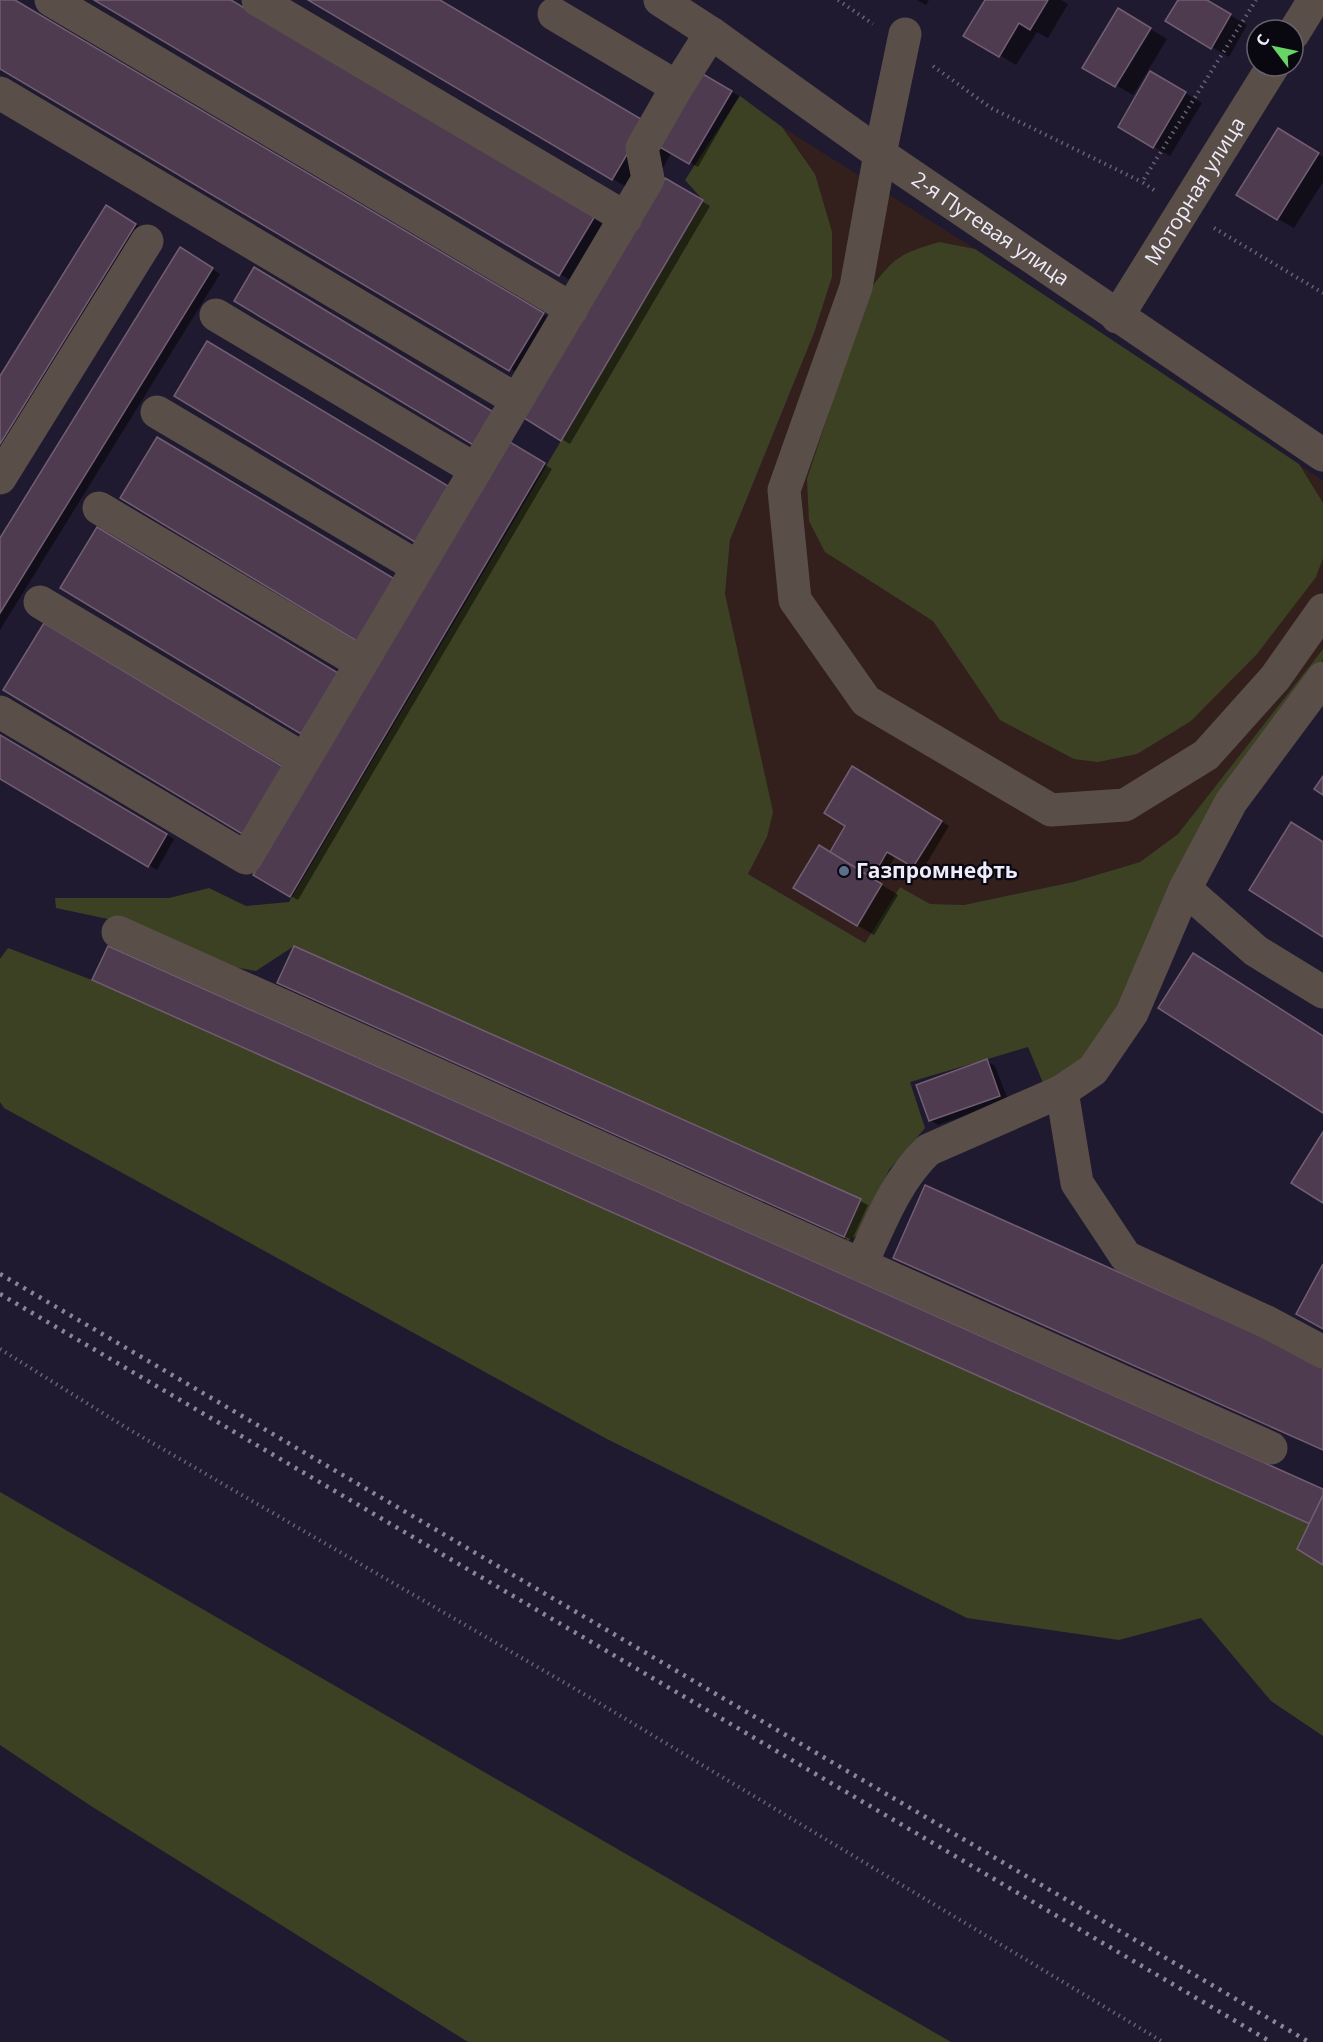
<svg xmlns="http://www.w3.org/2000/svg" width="1323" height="2042" viewBox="0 0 1323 2042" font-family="'Open Sans',sans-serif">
	<rect width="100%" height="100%" fill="#201a30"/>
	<path fill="#33201d" d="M782 127 975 249 1323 481V649L1178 834 1140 862 1073 882 964 905 930 904 900 887 865 943 748 874 767 837 725 594 730 540 814 333 832 277 815 174Z"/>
	<g fill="#3d4123">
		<path d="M740 96 782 127 815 174 832 232V277L814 333 730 540 725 594 773 812 767 837 748 874 865 943 900 887 930 904 964 905 1073 882 1140 862 1178 834 1323 649V659L1312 680 1121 1004 1090 1053 1046 1090 1028 1047 910 1082 925 1128 889 1170 859 1234 848 1241 844 1237 294 946 256 971 222 965 108 919 56 908 55 898H169L209 888 246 906 289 902 703 200 685 180Z"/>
		<path d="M939 242 975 249 1299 464 1323 503V558L1316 577 1257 654 1191 721 1137 754 1098 762 1074 759 1000 720 933 621 825 552 809 521 807 479 869 291C894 257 899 254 939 242Z"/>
		<path d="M8 948 92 980 1310 1524 1297 1549 1323 1565V1736L1271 1701 1201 1618 1119 1640 967 1618 607 1439 4 1108 0 1102V959Z"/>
		<path d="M0 1492 951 2042H468L91 1806 0 1745Z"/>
	</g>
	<g fill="#0007">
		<path d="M0 0H13L22 5 575 333 666 180 710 206 570 444 526 418 543 388 0 67Z"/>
		<path d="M97 0H229L626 236 592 293Z"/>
		<path d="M311 0H438L666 135 702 75 739 96 698 167 672 152 645 198Z"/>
		<path d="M917 0H929L926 5Z"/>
		<path d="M986 0H1061L1068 4 1048 38 1037 32 1016 65 966 35Z"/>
		<path d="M1180 0H1204L1247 25 1229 57 1167 21Z"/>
		<path d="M1118 10 1167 39 1133 95 1085 67Z"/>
		<path d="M1151 73 1202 103 1170 156 1120 126Z"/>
		<path d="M1295 139 1323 157V182L1294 228 1278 219Z"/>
		<path d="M106 207 143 229 0 461V379Z"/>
		<path d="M180 249 220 274 0 630V541Z"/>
		<path d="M510 444 552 469 298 900 255 875Z"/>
		<path d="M0 737 174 839 157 870 0 778Z"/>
		<path d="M853 768 949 826 922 871 896 855 879 883 898 895 874 935 857 925 830 854 847 825Z"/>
		<path d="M102 984 1323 1491V1564L1311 1525Z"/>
		<path d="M287 987 860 1201 868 1205 852 1240Z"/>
		<path d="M987 1061 995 1066 1008 1100 938 1125 930 1120Z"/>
	</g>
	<g fill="#4e3b4f" stroke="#725e73" stroke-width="1.5">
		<path d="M0 0H15L544 313 509 371 0 69Z"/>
		<path d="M94 0H231L595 216 559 276Z"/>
		<path d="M308 0H440L646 122 612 180Z"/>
		<path d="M985 0H1048L1030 30 1019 23 999 57 963 36Z"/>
		<path d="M1178 0H1207L1231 14 1211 49 1165 21Z"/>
		<path d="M1118 8 1151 28 1115 87 1082 68Z"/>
		<path d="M1150 71 1186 92 1153 148 1118 127Z"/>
		<path d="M701 73 732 91 689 164 658 146Z"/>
		<path d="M1278 128 1319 153 1277 220 1236 195Z"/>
		<path d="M665 178 703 200 561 441 524 418Z"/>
		<path d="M106 205 136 224 0 444V376Z"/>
		<path d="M180 247 213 268 0 613V538Z"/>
		<path d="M254 267 495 413 475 446 234 301Z"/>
		<path d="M207 341 448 486 415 542 174 396Z"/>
		<path d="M157 437 398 581 360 643 120 498Z"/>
		<path d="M508 441 545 463 290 897 253 875Z"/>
		<path d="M97 527 338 673 301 734 60 588Z"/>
		<path d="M44 623 285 768 244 835 3 690Z"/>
		<path d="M0 735 167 834 148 867 0 779Z"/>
		<path d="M852 766 942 821 913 867 887 852 872 878 830 852 845 826 824 813Z"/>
		<path d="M1323 776V795L1314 789Z"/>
		<path d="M1291 822 1323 842V937L1249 890Z"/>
		<path d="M819 845 882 884 857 926 793 888Z"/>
		<path d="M108 946 1323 1489V1495L1310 1524 92 980Z"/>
		<path d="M294 946 861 1199 844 1237 277 983Z"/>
		<path d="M1193 953 1323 1036V1113L1158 1008Z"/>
		<path d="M987 1059 1000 1096 929 1121 916 1085Z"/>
		<path d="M1323 1132V1203L1291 1183Z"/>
		<path d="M925 1185 1323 1364V1450L893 1258Z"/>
		<path d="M1323 1264V1329L1296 1314Z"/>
		<path d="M1323 1495V1565L1297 1549Z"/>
	</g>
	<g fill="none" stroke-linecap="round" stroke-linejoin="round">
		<g stroke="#676276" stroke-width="4" stroke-dasharray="1.5 4.5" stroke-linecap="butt">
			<path d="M838 0 873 24"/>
			<path d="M933 66 991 108 1142 182"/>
			<path d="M1154 190 1142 182 1256 0"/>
			<path d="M1214 228 1323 293"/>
			<path d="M0 1349 125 1427 589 1697 1163 2042"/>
		</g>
		<g stroke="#5a4e49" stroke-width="33">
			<path d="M51 0 572 309"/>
			<path d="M258 0 626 218"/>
			<path id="s1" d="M660 0 711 33 880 154 1323 455"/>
			<path d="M554 14 677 87"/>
			<path d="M905 34 880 154 856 287 784 490 795 600 866 701 1051 810 1125 805 1206 755 1275 678 1323 610"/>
			<path d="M1293 34 1314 0"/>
			<path d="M0 93 517 400"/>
			<path d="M216 315 476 470"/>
			<path id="s2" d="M1117 317 1273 66"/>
			<path d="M157 412 418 567"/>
			<path d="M0 478 147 241"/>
			<path d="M99 508 361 663"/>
			<path d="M40 602 304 759"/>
			<path d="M0 712 246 858 648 179 642 148 677 87 711 33"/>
			<path d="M1185 889 1256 951 1323 992"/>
			<path d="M118 932 1271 1448"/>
			<path d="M1062 1091 1077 1183 1126 1257 1267 1322 1323 1352"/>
			<path d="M861 1265C880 1224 895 1182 928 1150L1062 1091 1093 1070 1132 1013 1185 889 1231 802 1323 678"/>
		</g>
		<g stroke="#8a8598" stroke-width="4.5" stroke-dasharray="3 6" stroke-linecap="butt">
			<path d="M0 1274 1309 2042"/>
			<path d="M0 1294 1271 2042"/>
		</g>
	</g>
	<circle fill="#5c6f8a" stroke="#090710" stroke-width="2" cx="844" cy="871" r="6"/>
	<g text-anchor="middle" stroke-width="4.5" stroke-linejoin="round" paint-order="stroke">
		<g font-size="21" fill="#eeebfa" stroke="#090710">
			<text dy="7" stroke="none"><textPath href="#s2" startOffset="148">Моторная улица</textPath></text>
			<text dy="7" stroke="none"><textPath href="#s1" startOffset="402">2-я Путевая улица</textPath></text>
		</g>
		<g font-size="21" font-weight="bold" fill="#eeebfa" stroke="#090710" text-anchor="start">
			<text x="856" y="878">Газпромнефть</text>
		</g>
	</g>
	<g transform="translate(1275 48) rotate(302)"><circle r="28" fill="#090710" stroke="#65626e" stroke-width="1.5"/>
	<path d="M0-4.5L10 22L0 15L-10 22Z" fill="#67d465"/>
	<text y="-9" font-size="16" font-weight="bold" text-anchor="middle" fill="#eeebfa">С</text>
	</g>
</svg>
